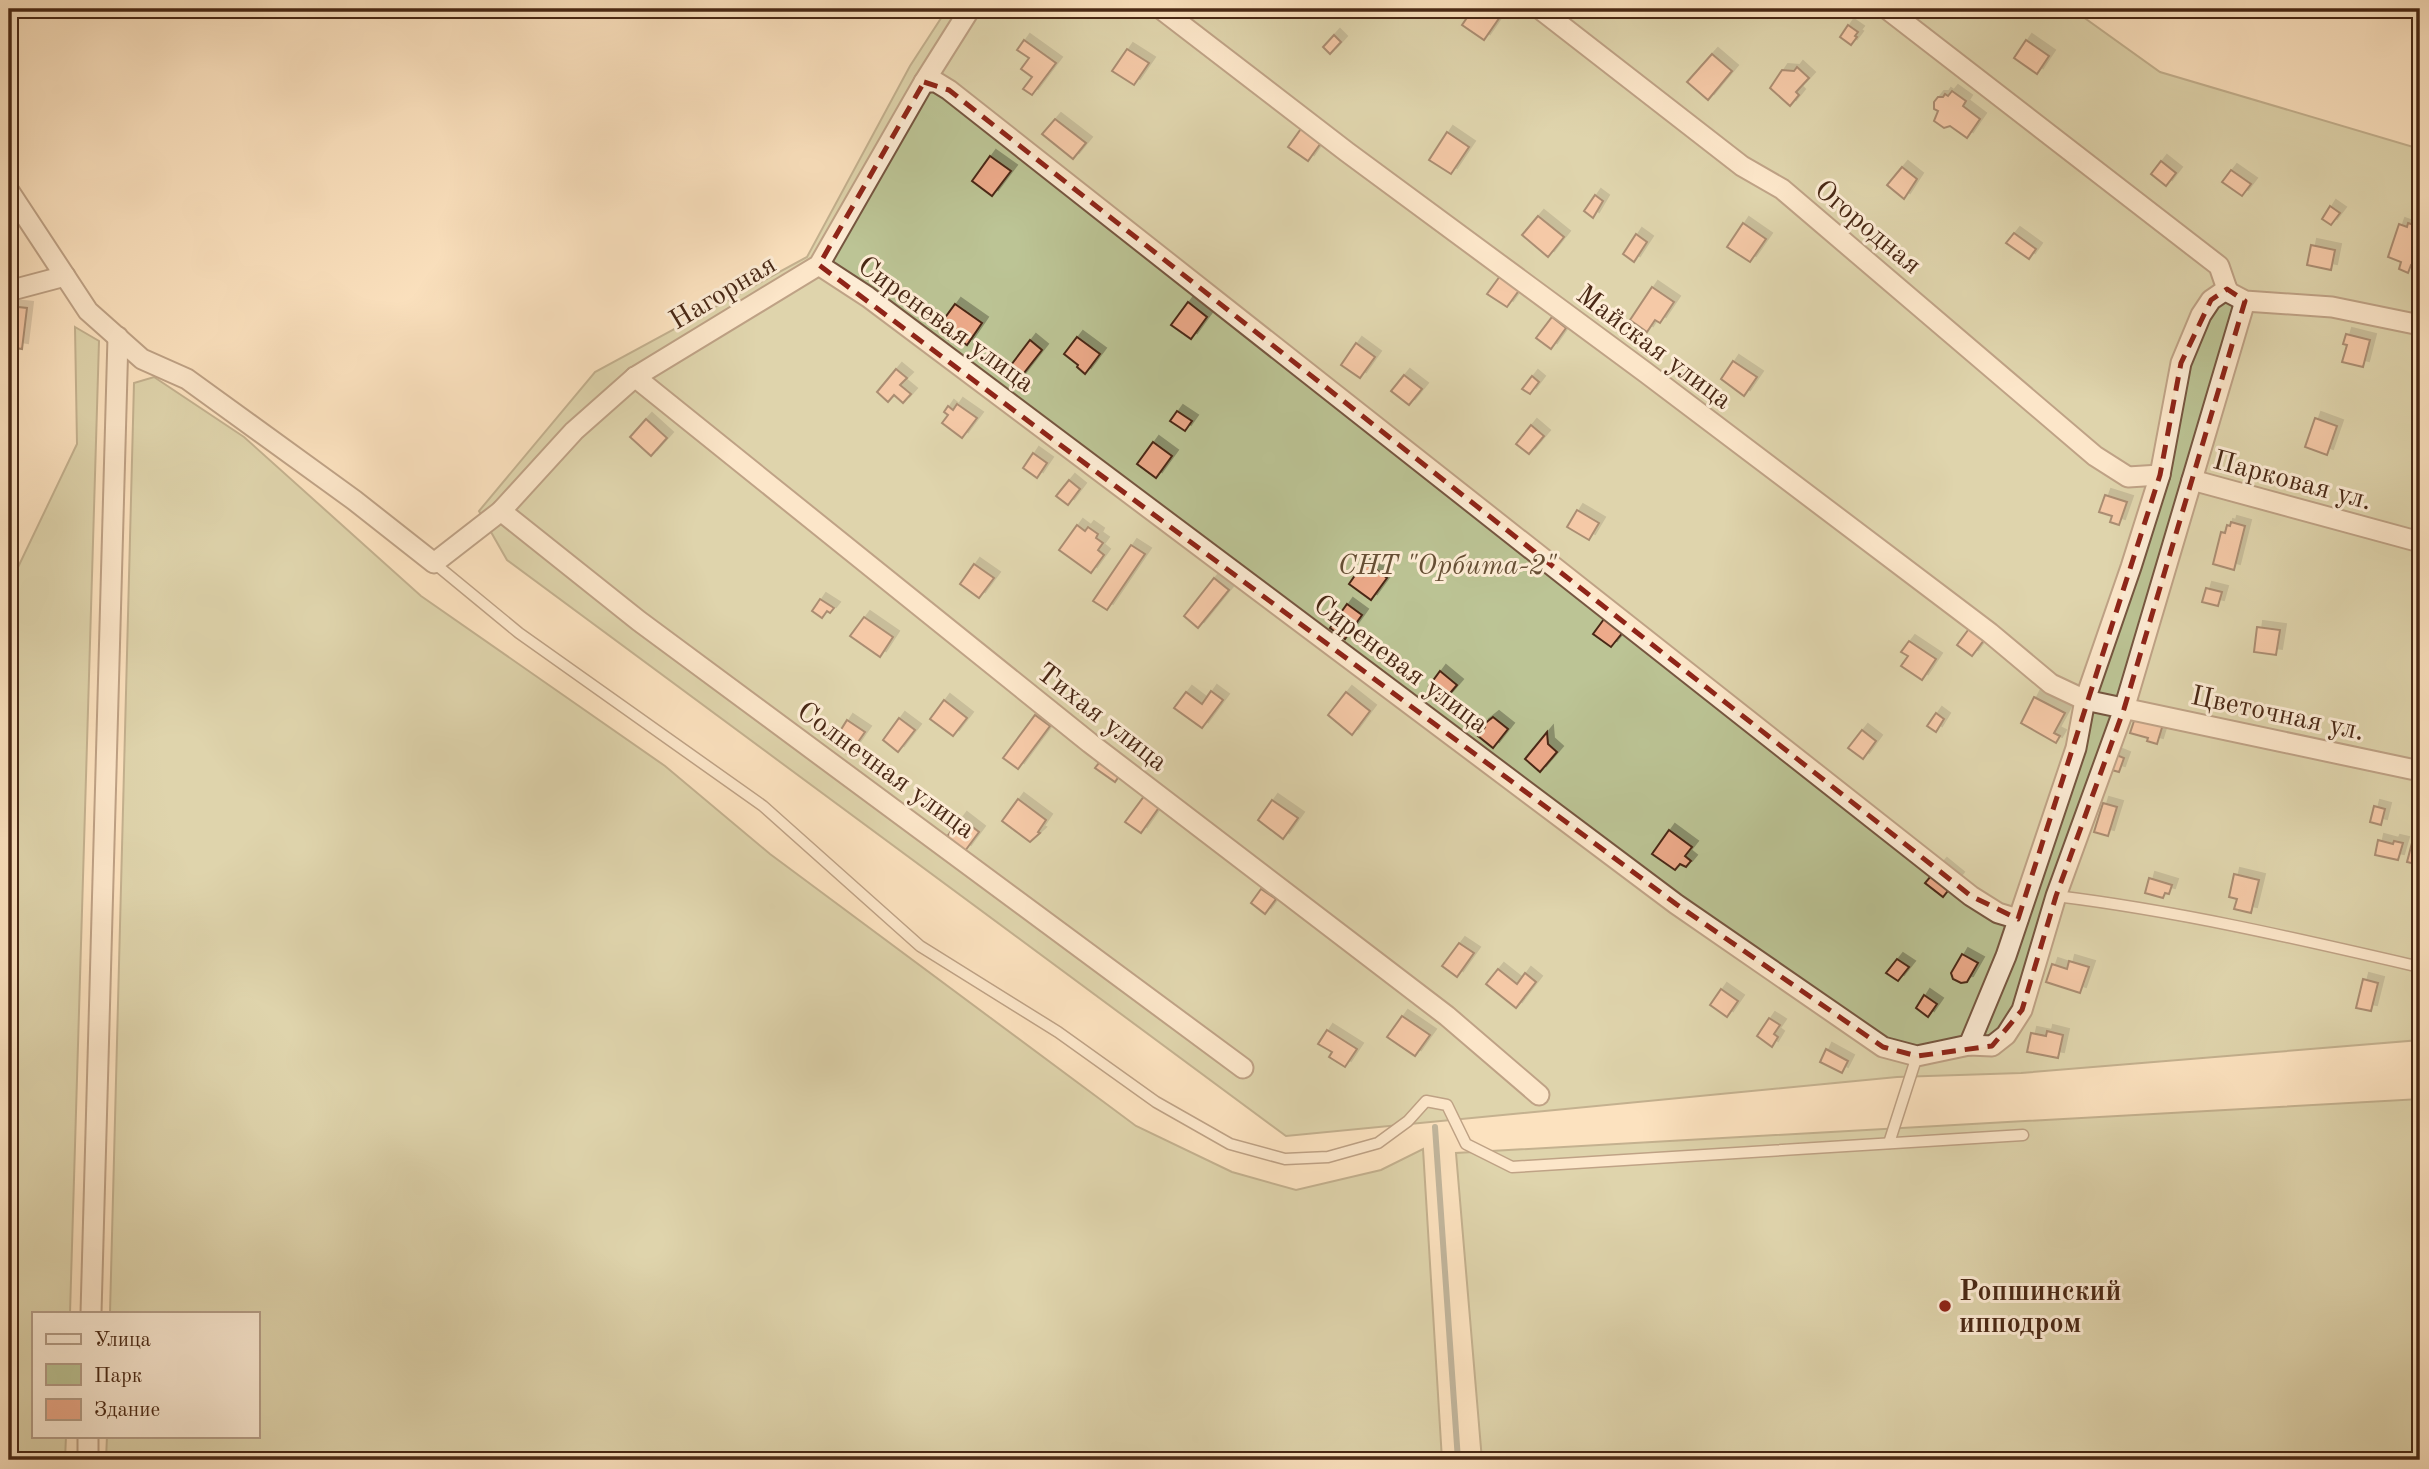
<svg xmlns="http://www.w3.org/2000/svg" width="2429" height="1469" viewBox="0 0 2429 1469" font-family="'Old Standard TT',serif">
	<defs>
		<filter id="shadow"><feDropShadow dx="6" dy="-6" stdDeviation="0" flood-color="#0004"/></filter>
	</defs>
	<rect width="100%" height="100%" fill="#fce2bf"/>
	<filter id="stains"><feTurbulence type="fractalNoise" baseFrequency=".00286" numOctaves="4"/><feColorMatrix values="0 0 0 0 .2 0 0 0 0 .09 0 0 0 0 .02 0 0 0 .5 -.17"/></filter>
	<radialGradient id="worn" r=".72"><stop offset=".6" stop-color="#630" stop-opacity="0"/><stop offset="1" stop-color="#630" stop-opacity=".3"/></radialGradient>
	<g fill="#bcc495" stroke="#827655" stroke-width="2">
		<path d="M947 9H2072L2160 72 2420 149V1040L2021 1073 1897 1077 1286 1136 507 560 479 511 595 372 807 257 910 66Z"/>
		<path d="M75 327 99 341 70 1313H33V1436H66L65 1460H9V586L77 444Z"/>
		<path d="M154 377 244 437 421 596 665 766 770 854 1136 1126 1232 1172 1296 1190 1381 1170 1423 1149 1442 1460H106L107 1436H257V1313H110L134 383Z"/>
		<path d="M2420 1099V1460H1482L1456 1153Z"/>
	</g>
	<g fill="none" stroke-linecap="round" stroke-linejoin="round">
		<path stroke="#7d8273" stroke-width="6" d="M1435 1127 1458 1460"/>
	</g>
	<g fill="#edaa8a" stroke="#492815" stroke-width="2" filter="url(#shadow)">
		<path d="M1473 9H1482L1493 16 1497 10 1502 14 1484 40 1462 25Z"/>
		<path d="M1848 25 1858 32 1855 36 1857 37 1851 45 1840 37Z"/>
		<path d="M1334 35 1341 42 1330 54 1323 47Z"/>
		<path d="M1024 40 1056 63 1032 95 1023 89 1032 77 1021 69 1029 58 1017 50Z"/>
		<path d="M2026 40 2049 56 2037 74 2014 58Z"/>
		<path d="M1127 49 1149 63 1134 85 1112 71Z"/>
		<path d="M1712 54 1732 71 1708 100 1687 82Z"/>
		<path d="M1797 67 1809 78 1796 92 1799 95 1790 106 1770 88 1782 70 1794 71Z"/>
		<path d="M1952 91 1966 101 1963 106 1980 119 1967 138 1950 126 1944 128 1934 121 1938 111 1934 109V102L1938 97H1943L1945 94 1948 96Z"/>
		<path d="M1055 119 1086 143 1073 159 1042 134Z"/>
		<path d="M1303 126 1323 140 1308 161 1288 147Z"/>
		<path d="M1447 132 1469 147 1451 174 1429 160Z"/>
		<path d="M990 156 1011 171 992 196 972 181Z"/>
		<path d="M2161 161 2176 173 2166 186 2151 174Z"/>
		<path d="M1902 167 1917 179 1904 199 1887 185Z"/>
		<path d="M2231 170 2251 184 2242 196 2222 182Z"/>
		<path d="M1595 195 1603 201 1593 218 1584 211Z"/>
		<path d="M2330 206 2340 213 2331 225 2322 219Z"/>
		<path d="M1538 216 1564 237 1548 257 1522 235Z"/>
		<path d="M1743 223 1766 239 1750 262 1727 247Z"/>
		<path d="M2408 223 2420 227V269L2411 265 2408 273 2399 269 2401 262 2388 257 2399 224 2407 227Z"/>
		<path d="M2014 233 2036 249 2029 259 2006 243Z"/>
		<path d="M1636 234 1647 242 1634 262 1623 254Z"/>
		<path d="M2311 245 2335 250 2331 270 2307 265Z"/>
		<path d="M1500 276 1520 289 1507 307 1487 294Z"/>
		<path d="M1652 287 1674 302 1660 323 1655 320 1647 332 1630 320Z"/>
		<path d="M1188 302 1207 317 1191 339 1171 325Z"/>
		<path d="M955 304 982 323 967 345 939 326Z"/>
		<path d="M9 306 27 308 22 349 9 347Z"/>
		<path d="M1552 317 1566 328 1551 349 1536 338Z"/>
		<path d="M2346 334 2370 340 2363 367 2342 362 2347 345 2343 344Z"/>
		<path d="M1077 337 1100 354 1085 374 1077 367 1078 365 1064 354Z"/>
		<path d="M1030 340 1042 350 1020 378 1008 369Z"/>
		<path d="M1356 343 1375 357 1360 378 1341 365Z"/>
		<path d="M1733 361 1757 377 1744 396 1721 379Z"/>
		<path d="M896 369 907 378 900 385 911 394 903 403 894 395 888 402 877 392Z"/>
		<path d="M1404 375 1422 389 1409 405 1391 391Z"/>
		<path d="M1532 376 1539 382 1530 394 1522 389Z"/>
		<path d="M957 404 977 418 962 438 942 423 948 415 944 412 948 406 953 410Z"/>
		<path d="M1177 411 1192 421 1185 431 1170 421Z"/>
		<path d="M2315 418 2337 426 2327 455 2305 447Z"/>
		<path d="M646 419 667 438 651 456 630 437Z"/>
		<path d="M1531 425 1544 436 1529 454 1516 444Z"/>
		<path d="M1153 442 1172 456 1156 478 1137 464Z"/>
		<path d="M1033 453 1047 463 1037 478 1023 468Z"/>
		<path d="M1069 480 1080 489 1068 505 1056 496Z"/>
		<path d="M2105 495 2127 502 2119 525 2110 522 2112 516 2099 512Z"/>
		<path d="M1577 510 1599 523 1589 540 1567 527Z"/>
		<path d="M2231 522 2245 526 2234 570 2213 564 2221 532 2225 533 2227 525 2230 526Z"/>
		<path d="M1077 525 1085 531 1088 527 1098 534 1096 538 1103 543 1098 550 1104 555 1091 573 1059 550Z"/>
		<path d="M1131 545 1145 554 1107 610 1093 601Z"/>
		<path d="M1365 561 1387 578 1371 600 1349 584Z"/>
		<path d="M974 564 994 578 979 598 960 584Z"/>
		<path d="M1214 578 1229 590 1198 628 1184 616Z"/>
		<path d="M2206 588 2222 592 2218 606 2202 602Z"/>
		<path d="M820 599 834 608 830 613 827 611 822 618 812 611Z"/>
		<path d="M1347 604 1362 615 1345 639 1330 628Z"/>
		<path d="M864 617 893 637 880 657 850 636Z"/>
		<path d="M1604 619 1623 632 1611 647 1593 634Z"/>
		<path d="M1971 626 1987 636 1972 656 1957 645Z"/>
		<path d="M2257 627 2280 630 2276 655 2254 652Z"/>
		<path d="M1909 641 1936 659 1922 680 1901 666 1908 656 1901 652Z"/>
		<path d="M1440 671 1457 685 1445 699 1429 686Z"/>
		<path d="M1211 691 1223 700 1202 728 1174 708 1186 692 1202 704Z"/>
		<path d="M1346 692 1370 711 1352 735 1328 715Z"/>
		<path d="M2034 697 2065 713 2054 733 2060 736 2056 743 2021 723Z"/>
		<path d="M944 700 967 718 953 736 930 719Z"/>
		<path d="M2137 712 2164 721 2157 744 2147 741 2148 738 2130 733Z"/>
		<path d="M1936 713 1944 719 1936 732 1927 726Z"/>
		<path d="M1035 715 1050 726 1018 769 1003 758Z"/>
		<path d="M1493 717 1508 729 1493 748 1478 736 1485 727 1483 725Z"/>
		<path d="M899 718 915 730 898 752 883 740Z"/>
		<path d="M847 720 865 732 849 755 832 744Z"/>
		<path d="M1862 730 1876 741 1863 759 1848 748Z"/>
		<path d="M1547 732 1548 744 1557 752 1540 772 1525 759Z"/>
		<path d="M2114 754 2124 758 2119 772 2108 769Z"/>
		<path d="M1103 758 1122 772 1115 782 1095 768Z"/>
		<path d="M1145 795 1160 806 1141 833 1125 822Z"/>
		<path d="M1018 799 1046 820 1038 832 1040 833 1030 842 1002 821Z"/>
		<path d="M1272 800 1298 818 1283 839 1258 820Z"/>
		<path d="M2103 803 2117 807 2108 836 2094 832Z"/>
		<path d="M2374 806 2385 809 2381 825 2370 822Z"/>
		<path d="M961 818 979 832 965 851 946 838Z"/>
		<path d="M1669 830 1692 847 1685 856 1691 861 1686 867 1680 864 1675 870 1652 854Z"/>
		<path d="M2413 839 2420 841V865L2407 862Z"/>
		<path d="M2378 840 2393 844 2394 841 2403 843 2398 860 2375 855Z"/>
		<path d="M1941 864 1958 878 1943 897 1925 883Z"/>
		<path d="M2234 874 2259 880 2251 913 2234 909 2237 899 2229 897Z"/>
		<path d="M2149 878 2172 885 2169 894 2165 893 2163 898 2145 893Z"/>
		<path d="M1261 889 1276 899 1265 914 1251 903Z"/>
		<path d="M1459 943 1474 953 1457 977 1442 966Z"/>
		<path d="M1962 954 1978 963 1967 982 1961 983 1953 979 1951 973Z"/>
		<path d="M1897 959 1909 967 1898 981 1886 973Z"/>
		<path d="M2069 961 2089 967 2080 993 2046 982 2052 964 2067 969Z"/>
		<path d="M1498 969 1517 984 1525 973 1536 982 1516 1008 1486 984Z"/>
		<path d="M2363 979 2378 983 2371 1011 2356 1008Z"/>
		<path d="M1721 989 1738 1001 1727 1017 1710 1005Z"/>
		<path d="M1924 995 1937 1004 1928 1017 1916 1008Z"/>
		<path d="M1402 1016 1430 1035 1415 1056 1387 1037Z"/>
		<path d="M1769 1018 1780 1025 1774 1034 1778 1037 1772 1047 1757 1036Z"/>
		<path d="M1327 1030 1357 1049 1345 1067 1329 1057 1332 1052 1318 1044Z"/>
		<path d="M2047 1031 2063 1035 2058 1058 2027 1052 2031 1033 2046 1036Z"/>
		<path d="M1826 1049 1848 1061 1842 1073 1820 1062Z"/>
	</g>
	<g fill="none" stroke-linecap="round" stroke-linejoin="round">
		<defs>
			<g id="lane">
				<path d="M434 563 519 633 763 806 920 946 1058 1032 1156 1102 1230 1144 1285 1159 1328 1157 1378 1143 1408 1121 1426 1101 1447 1105 1466 1144 1512 1167 2023 1135"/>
				<path d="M2056 896C2179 911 2299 939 2420 967"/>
				<path d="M1889 1143 1917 1056"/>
			</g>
			<g id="street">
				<path d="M1161 9 1347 152 1645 372 1990 633 2051 684 2085 700 2420 771"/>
				<path d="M1540 9 1742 166 1782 189 2095 456 2128 477 2160 475"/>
				<path d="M1887 9 2219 266 2228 292 2245 301 2332 307 2420 325"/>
				<path d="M924 82H936L949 90 1971 896 1998 913 2018 919"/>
				<path d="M9 191 88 311 142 359 187 379 354 500 434 563 501 511 574 431 635 377 819 265 924 82 970 9"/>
				<path d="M819 265 868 297 1676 904 1883 1047 1917 1056 1969 1045 1992 1046 2006 1035 2022 1010 2056 896 2124 709 2245 301"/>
				<path d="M9 288 16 289 65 276"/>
				<path d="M635 377 1090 743 1447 1016 1539 1095"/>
				<path d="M2192 480 2420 542"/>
				<path d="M501 511 639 621 1243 1068"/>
				<path d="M1969 1045 2006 956 2076 748 2085 700 2131 567 2160 475 2181 363 2201 315 2211 300 2227 289"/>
				<path d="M91 1313 118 337"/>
				<path d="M88 1460V1436"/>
			</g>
		</defs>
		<use href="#lane" stroke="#765640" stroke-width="13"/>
		<use href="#street" stroke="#765640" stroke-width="23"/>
		<use href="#lane" stroke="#fdecd5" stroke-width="10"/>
		<use href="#street" stroke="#fdecd5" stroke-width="19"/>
	</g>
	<path d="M0 0H2429V1469H0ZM924 82 949 90 1971 896 2018 919 2160 475 2181 363 2211 300 2227 289 2245 301 2124 709 2056 896 2022 1010 1992 1046 1917 1056 1883 1047 1676 904 819 265Z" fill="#fce2bf" fill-opacity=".55" fill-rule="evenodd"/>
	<path fill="none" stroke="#8f2418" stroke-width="5" stroke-dasharray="14 9" stroke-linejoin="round" d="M924 82 949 90 1971 896 2018 919 2160 475 2181 363 2211 300 2227 289 2245 301 2124 709 2056 896 2022 1010 1992 1046 1917 1056 1883 1047 1676 904 819 265Z"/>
	<circle fill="#8f2418" stroke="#fdecd5" stroke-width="2.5" cx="1945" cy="1306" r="7"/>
	<g text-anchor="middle" stroke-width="6" stroke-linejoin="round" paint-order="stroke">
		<g font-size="28" fill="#492815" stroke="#fdecd5">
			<text transform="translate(1869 226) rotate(40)" y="10">Огородная</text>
			<text transform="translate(722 291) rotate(-31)" y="10">Нагорная</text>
			<text transform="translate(947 323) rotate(36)" y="10">Сиреневая улица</text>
			<text transform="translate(1655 346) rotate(37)" y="10">Майская улица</text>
			<text transform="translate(2293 479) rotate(15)" y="10">Парковая ул.</text>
			<text transform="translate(1402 663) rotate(37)" y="10">Сиреневая улица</text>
			<text transform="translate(2278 712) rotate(12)" y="10">Цветочная ул.</text>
			<text transform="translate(1103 716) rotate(38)" y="10">Тихая улица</text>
			<text transform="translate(887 769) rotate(36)" y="10">Солнечная улица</text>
		</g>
		<g font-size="28" font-style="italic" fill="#664f35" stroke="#fdecd5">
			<text x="1447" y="574">СНТ "Орбита-2"</text>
		</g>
		<g font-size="28" font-weight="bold" fill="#492815" stroke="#fdecd5" text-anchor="start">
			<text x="1959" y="1300">Ропшинский<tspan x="1959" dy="32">ипподром</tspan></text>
		</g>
	</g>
	<rect width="2429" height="1469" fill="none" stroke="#fce2bf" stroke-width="35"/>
	<rect x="10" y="10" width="2408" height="1448" fill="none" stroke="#492815" stroke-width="3.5"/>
	<rect x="18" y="18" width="2394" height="1434" fill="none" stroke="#492815" stroke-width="2"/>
	<rect x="32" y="1312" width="228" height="126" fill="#fdecd5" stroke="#b59e88" stroke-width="2"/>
	<rect x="46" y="1334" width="35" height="10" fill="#fdecd5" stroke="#b59e88" stroke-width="2"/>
	<text x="94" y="1346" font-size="21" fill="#492815">Улица</text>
	<rect x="46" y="1364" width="35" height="21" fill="#bcc495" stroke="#b59e88" stroke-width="2"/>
	<text x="94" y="1382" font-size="21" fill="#492815">Парк</text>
	<rect x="46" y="1399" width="35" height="21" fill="#edaa8a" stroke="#b59e88" stroke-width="2"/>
	<text x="94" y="1416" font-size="21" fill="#492815">Здание</text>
	<rect width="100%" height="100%" filter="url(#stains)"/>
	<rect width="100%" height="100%" fill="url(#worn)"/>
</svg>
